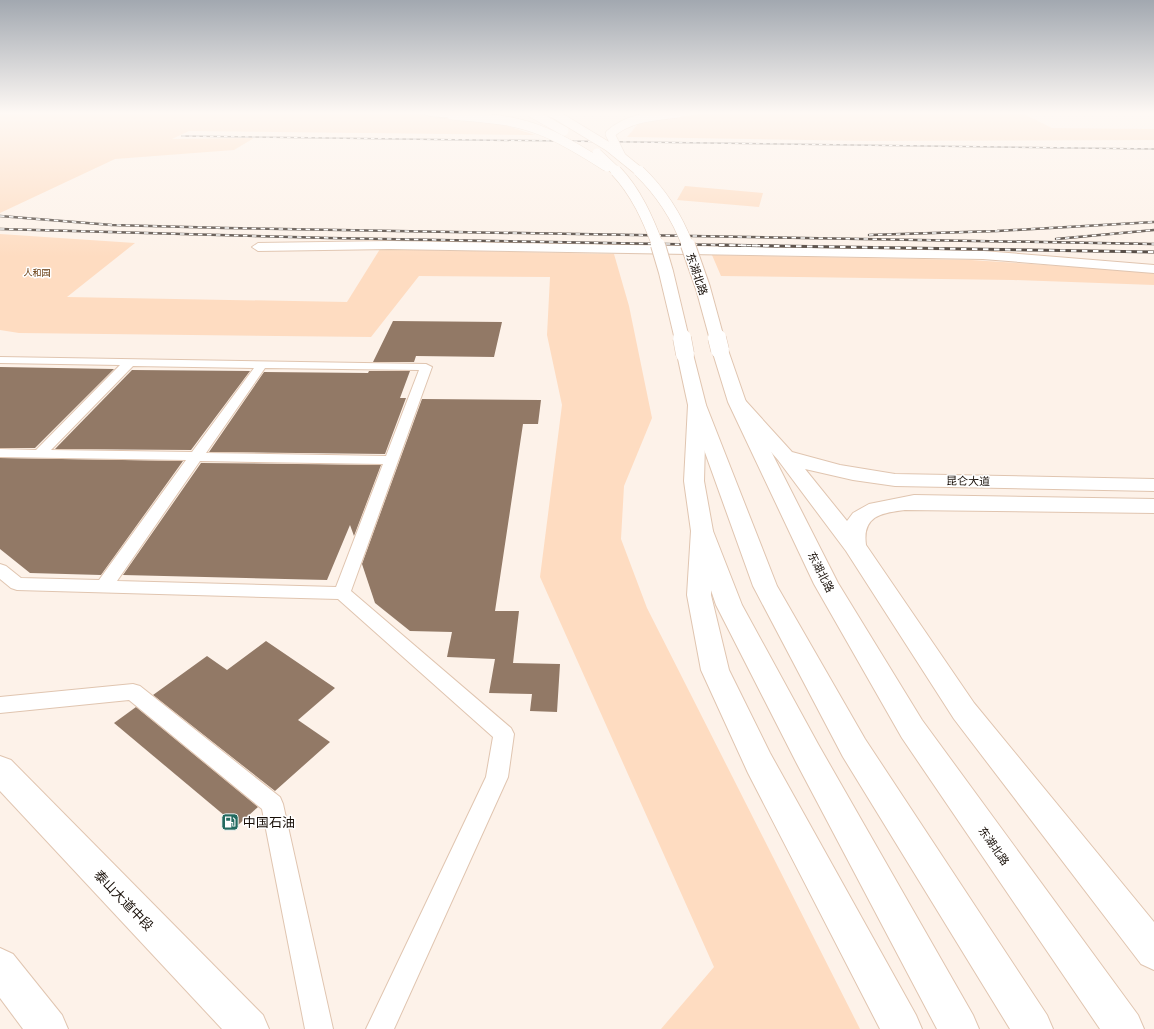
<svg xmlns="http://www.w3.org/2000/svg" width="1154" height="1029" viewBox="0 0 1154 1029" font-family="Arial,'Noto Sans SC',sans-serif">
	<rect width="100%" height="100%" fill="#fdf2e9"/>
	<g fill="#fedcc1">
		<path d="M0 113H405L469 119 504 125 535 135 189 131 172 139 254 138 234 150 115 159 0 213Z"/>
		<path d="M712 113H1022L1052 128 1154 129V140L868 141 627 137 638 124 659 119Z"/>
		<path d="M685 186 763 193 759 207 677 200Z"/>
		<path d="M0 234 135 243 67 297 347 302 380 249 614 254 629 306 652 418 624 486 621 539 647 608 860 1029H661L714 967 540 577 562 405 547 335 550 277 419 276 371 337 19 333 0 330Z"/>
		<path d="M712 255 971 260 1154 272V285L1013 280 721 276Z"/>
	</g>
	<g fill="#927966">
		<path d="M393 321 502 322 494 357 416 356 414 362H373Z"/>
		<path d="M0 367 113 369H114L35 448H0Z"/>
		<path d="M132 370 250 371 191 450 55 449Z"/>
		<path d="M369 371H410L400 398H406L385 454 209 452 264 372 368 373Z"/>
		<path d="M422 399 541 400 538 424H523L495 611H519L513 663 560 664 557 712 530 711 532 694 489 693 495 659 447 657 452 632 410 631 375 603 362 564Z"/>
		<path d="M0 458 183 461 101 575 30 573 0 549Z"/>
		<path d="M201 463 381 465 354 536 350 525 327 580 123 575Z"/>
		<path d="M266 641 335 688 298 720 330 742 275 791 153 695 207 656 227 670Z"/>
		<path d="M136 707 258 807 237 826 114 723Z"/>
	</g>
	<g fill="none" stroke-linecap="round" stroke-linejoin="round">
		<defs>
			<g id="lane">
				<path d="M0 357 426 364 432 367 351 591 511 728 514 734 508 777 394 1029H366L486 777 493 737 338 599 17 590 11 588 0 579V564L6 566 21 578 99 580 186 460 0 457V449L36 450 120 365 0 363ZM133 366 254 368 192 452 51 450ZM265 368 419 370 386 456 206 453ZM200 461 383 464 336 587 117 581Z"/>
				<path d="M133 684 140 686 280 797 283 804 333 1029H305L262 809 129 700 0 713V697Z"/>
			</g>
			<path id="street" d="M390 241 983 251 1154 265V273L983 259 390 249 258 251 252 247 258 243Z"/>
			<g id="secondary">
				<path d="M738 398 744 399 792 452 840 465 895 474 1154 479V491L895 486 853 480 805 469 847 521 853 513 869 504 914 495 1154 499V513L905 510C881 513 862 516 866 545L974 703 1154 922V970L1141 964 954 719 846 551 778 460 729 403 732 399Z"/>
				<path d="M697 400 703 401 706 405 704 481 713 531 742 605 818 744 973 1015 979 1029H937L796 762 716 605 691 531 684 481 688 405 691 401Z"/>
			</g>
			<g id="primary">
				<path d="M423 113H453L455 115C450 119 429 117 423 113Z"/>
				<path d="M720 345 726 347 728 350 746 402 838 583 922 720 1138 1015 1144 1029H1100L902 738 814 584 728 402 712 350 714 347Z"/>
				<path d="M685 349 691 351 693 354 706 405 777 586 865 739 1047 1015 1053 1029H1010L843 757 753 586 688 405 677 354 679 351Z"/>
				<path d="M702 524 710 526 713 531 711 595 729 670 770 753 916 1015 922 1029H880L748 773 701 670 687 595 691 531 694 526Z"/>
				<path d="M0 756 11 760 263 1015 269 1029H222L0 791Z"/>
				<path d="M0 948 13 954 62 1015 68 1029H23L0 998Z"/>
			</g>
		</defs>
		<use href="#lane" stroke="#e0c5b0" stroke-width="2"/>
		<use href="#street" stroke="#e0c5b0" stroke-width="2"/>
		<use href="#secondary" stroke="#e0c5b0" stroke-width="2"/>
		<use href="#primary" stroke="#e0c5b0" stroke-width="2"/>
		<use href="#lane" fill="#fff" fill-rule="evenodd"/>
		<use href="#street" fill="#fff" fill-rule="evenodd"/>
		<use href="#secondary" fill="#fff" fill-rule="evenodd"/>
		<use href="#primary" fill="#fff" fill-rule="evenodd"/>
		<defs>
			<path id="rail-far2" d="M182 136 1154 149"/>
			<g id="rail-far1">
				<path d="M0 216 112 225 226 228 1154 244"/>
				<path d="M0 229 329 238 778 246"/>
				<path d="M869 235 997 231 1154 222"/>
				<path d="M1056 239 1154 230"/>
			</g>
			<path id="rail" d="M719 245 1154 252"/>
		</defs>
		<use href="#rail-far2" stroke="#524841" stroke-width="1.5"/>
		<use href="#rail-far1" stroke="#524841" stroke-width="2.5"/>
		<use href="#rail" stroke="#524841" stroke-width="3"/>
		<use href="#rail-far2" stroke="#fff" stroke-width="1" stroke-dasharray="3.5" stroke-linecap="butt"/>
		<use href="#rail-far1" stroke="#fff" stroke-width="1.5" stroke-dasharray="4.5" stroke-linecap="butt"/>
		<use href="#rail" stroke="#fff" stroke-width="2" stroke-dasharray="5.5" stroke-linecap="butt"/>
		<defs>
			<g id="primary-bridge-far3">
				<path d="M532 113 564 131"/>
				<path d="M553 113 609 147 640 172"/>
				<path d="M451 115C482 118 513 119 542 131 565 140 586 154 607 167"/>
				<path d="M597 153 617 172"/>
				<path d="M621 156 610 134C629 117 654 116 678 113"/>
			</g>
			<g id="primary-bridge-far2">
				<path d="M616 171C636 192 648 219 658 246"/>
				<path d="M639 171C661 192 677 217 688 246"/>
			</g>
			<g id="primary-bridge-far1">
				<path d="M658 245 666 272 682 339"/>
				<path d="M688 245 703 288 717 339"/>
			</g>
			<g id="primary-bridge">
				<path d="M682 338 685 354"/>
				<path d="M717 338 720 350"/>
			</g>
		</defs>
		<use href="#primary-bridge-far3" stroke="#e0c5b0" stroke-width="10" stroke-linecap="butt"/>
		<use href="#primary-bridge-far2" stroke="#e0c5b0" stroke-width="12" stroke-linecap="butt"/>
		<use href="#primary-bridge-far1" stroke="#e0c5b0" stroke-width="16" stroke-linecap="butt"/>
		<use href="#primary-bridge" stroke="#e0c5b0" stroke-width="19" stroke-linecap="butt"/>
		<use href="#primary-bridge-far3" stroke="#fff" stroke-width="9"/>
		<use href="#primary-bridge-far2" stroke="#fff" stroke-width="11"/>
		<use href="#primary-bridge-far1" stroke="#fff" stroke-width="14"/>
		<use href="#primary-bridge" stroke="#fff" stroke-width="18"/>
	</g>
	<linearGradient id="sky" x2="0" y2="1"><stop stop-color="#a2a8b0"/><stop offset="0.44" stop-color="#fef9f5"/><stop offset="1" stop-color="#fef9f5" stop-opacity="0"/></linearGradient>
	<rect width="1154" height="257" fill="url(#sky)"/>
	<defs>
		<symbol id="fuel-square" viewBox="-11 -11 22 22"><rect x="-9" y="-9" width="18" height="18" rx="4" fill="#226a5f" stroke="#fff"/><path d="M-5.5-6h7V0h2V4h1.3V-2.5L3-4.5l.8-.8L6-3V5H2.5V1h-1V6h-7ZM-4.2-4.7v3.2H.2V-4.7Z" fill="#fff"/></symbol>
	</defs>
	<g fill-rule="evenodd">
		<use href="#fuel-square" x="220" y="812" width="20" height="20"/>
	</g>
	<g text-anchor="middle" stroke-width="3" stroke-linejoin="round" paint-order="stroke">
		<g font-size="9" fill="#623508" stroke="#fff">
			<text x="37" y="276">人和园</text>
		</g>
		<g font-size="11" fill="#160d06" stroke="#fff">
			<text transform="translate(697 274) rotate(71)" y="4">东湖北路</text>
			<text transform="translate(968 481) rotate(1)" y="4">昆仑大道</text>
			<text transform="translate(821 572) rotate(63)" y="4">东湖北路</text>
			<text transform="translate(994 846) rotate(55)" y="4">东湖北路</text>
		</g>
		<g font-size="13" fill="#160d06" stroke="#fff" text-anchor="start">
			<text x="243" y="827">中国石油</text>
		</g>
		<g font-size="13" fill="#160d06" stroke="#fff">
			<text transform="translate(124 900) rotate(46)" y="5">泰山大道中段</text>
		</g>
	</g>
</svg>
